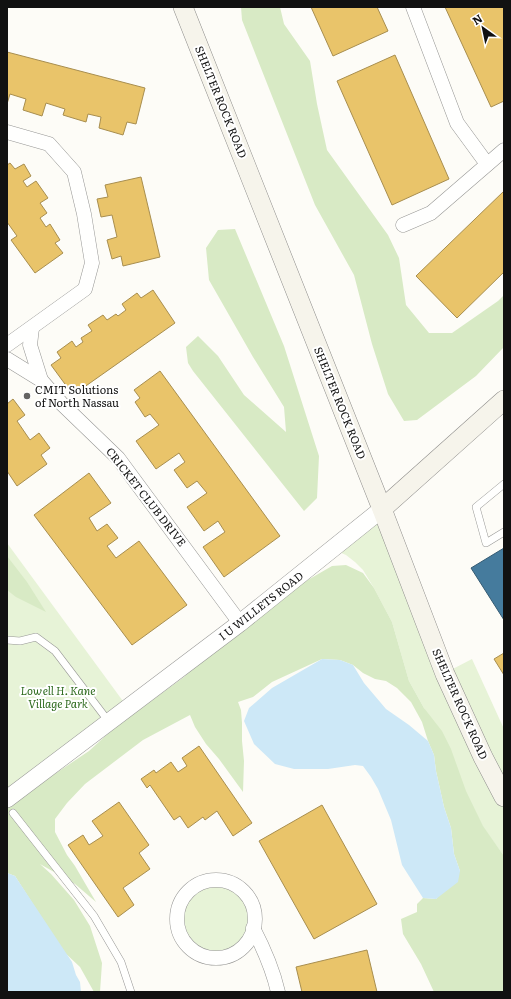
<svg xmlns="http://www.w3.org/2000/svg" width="511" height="999" viewBox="0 0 511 999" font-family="Literata,serif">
	<rect width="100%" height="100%" fill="#fdfcf7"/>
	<g fill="#e7f3d7">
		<path d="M382 509 445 673 472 659 504 729V856L483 827 424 708 409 681 392 622 374 588 363 570 355 562 346 555 337 551Z"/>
		<path d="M7 543 128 708 7 799Z"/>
		<circle cx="216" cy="919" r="39"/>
	</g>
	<g fill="#d8eac5">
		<path d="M241 7H280L284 24 310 61 317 104 327 150 388 235 399 258 406 305 429 333H452L498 301 504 295V347L476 376 417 420 404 421 388 394 372 344 354 275 315 205 242 20Z"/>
		<path d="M235 229 284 346 319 456 317 498 304 511 193 371 188 363 186 347 198 336 218 356 244 395 286 432 284 407 253 357 209 280 206 248 218 230Z"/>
		<path d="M7 556 27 582 46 612 16 597 7 590Z"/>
		<path d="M346 565 363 573 374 588 392 622 409 681 424 708 442 731 451 749 466 791 483 826 504 856V992H434L421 964 403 934 401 919 417 912V904L423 898 436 899 460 871 454 854 451 828 444 807 436 771 434 755 428 741 422 722 411 702 397 688 386 681 375 679 363 673 353 665 340 660 322 659 272 682 253 697 238 702 241 710 242 723V741L244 761 243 792 219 759 206 744 195 727 190 715 143 740 85 784 67 803 55 819V832L67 855 75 866 96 902 75 884 40 864 51 874 74 900 90 926 102 963 100 992H94L80 967 63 951 15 876 7 873V806L89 751 113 729 184 677 209 651 294 588 332 566Z"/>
	</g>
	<g fill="#cde8f7">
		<path d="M322 659 340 660 353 665 364 683 386 709 409 725 428 741 434 755 436 771 444 807 451 828 454 854 460 871 458 882 436 899 423 898 402 865 391 820 378 789 371 777 363 766 355 765 328 769H294L275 764 254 744 244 721 249 708 272 688Z"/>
		<path d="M7 873 15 876 72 962 76 975 80 982 81 992H7Z"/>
	</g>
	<g fill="#e9c46a" stroke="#a88e4f">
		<path d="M311 7H377L388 31 333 56Z"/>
		<path d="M445 7H504V101L491 107Z"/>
		<path d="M7 52 145 88 136 124 127 122 123 135 99 128 101 117 88 114 86 122 63 115 65 109 46 103 42 116 23 110 26 99 10 94 7 104Z"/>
		<path d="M395 55 449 179 392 205 337 81Z"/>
		<path d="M10 163 15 169 24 164 31 176 23 181 27 187 36 181 48 198 40 203 47 213 40 218 46 227 50 224 60 240 55 243 63 253 35 273 11 240 17 236 7 222V165Z"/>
		<path d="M141 177 160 257 123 266 121 256 112 259 107 240 117 237 112 215 101 217 97 199 108 197 105 185Z"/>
		<path d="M504 191V272L457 318 416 276Z"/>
		<path d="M153 290 175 323 73 395 51 365 61 358 57 352 72 341 76 347 83 342 81 338 92 331 88 325 103 315 107 320 116 314 118 316 126 310 122 304 137 293 141 298Z"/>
		<path d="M160 371 280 536 224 577 203 547 225 532 218 521 204 531 187 507 207 493 197 481 187 488 174 470 185 462 179 453 156 469 136 441 159 425 150 414 145 417 135 402 140 398 134 390Z"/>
		<path d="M13 399 25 415 17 421 30 440 39 433 50 448 41 455 47 464 17 486 7 471V404Z"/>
		<path d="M89 473 111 503 89 518 97 531 107 524 118 538 107 546 116 558 139 541 187 605 132 645 34 515Z"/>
		<path d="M504 653V675L494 659Z"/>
		<path d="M199 746 252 823 233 836 217 811 205 820 203 817 188 828 180 816 174 820 150 785 147 788 141 779 154 770 156 773 171 762 178 772 187 766 182 758Z"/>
		<path d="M119 802 149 845 139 853 150 869 123 888 134 905 118 917 68 845 83 835 89 845 103 836 92 821Z"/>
		<path d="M322 805 377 904 314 939 259 841Z"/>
		<path d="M367 950 377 992H302L296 967Z"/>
	</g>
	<path fill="#457b9d" stroke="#355b73" d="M504 548V620L471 568Z"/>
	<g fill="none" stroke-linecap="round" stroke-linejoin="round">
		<defs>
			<g id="service">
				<path d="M504 484 476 507 486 543 504 532"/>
				<path d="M7 640 20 641 36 637 55 651 109 722"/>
				<path d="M13 813 94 916 121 962 131 992"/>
			</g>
			<g id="minor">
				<path d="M413 7 457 123 487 164"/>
				<path d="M7 132 49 144 74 172 84 214 92 263 85 289 7 345"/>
				<path d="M403 225 431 213 504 150"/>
				<path d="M32 328 30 345 41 380"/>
				<path d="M7 359 41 380 62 404 118 458 240 623"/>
				<circle cx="216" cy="919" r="39"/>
				<path d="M253 928C264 949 273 970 278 992"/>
			</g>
			<path id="tertiary" d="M7 799 240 623 382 509"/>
			<g id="secondary">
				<path d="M183 7 382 509 445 674 483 757 504 797"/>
				<path d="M382 509 504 400"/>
			</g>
		</defs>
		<use href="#service" stroke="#979795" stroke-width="8"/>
		<use href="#minor" stroke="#979795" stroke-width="15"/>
		<use href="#tertiary" stroke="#979795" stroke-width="18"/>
		<use href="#secondary" stroke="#8e8d8b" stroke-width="20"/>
		<use href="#service" stroke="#fffffe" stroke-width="7"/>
		<use href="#minor" stroke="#fffffe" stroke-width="14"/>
		<use href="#tertiary" stroke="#fffffe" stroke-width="17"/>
		<use href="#secondary" stroke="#f6f4eb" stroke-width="19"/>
	</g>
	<circle fill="#646362" stroke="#fff" stroke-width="1.5" cx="27" cy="396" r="4"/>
	<g text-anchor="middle" stroke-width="4" stroke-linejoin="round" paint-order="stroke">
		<g font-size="11" fill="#111" stroke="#fff">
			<text transform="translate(221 102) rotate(68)" y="4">SHELTER ROCK ROAD</text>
			<text transform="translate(340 403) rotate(68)" y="4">SHELTER ROCK ROAD</text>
			<text transform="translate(146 497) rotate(52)" y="4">CRICKET CLUB DRIVE</text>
			<text transform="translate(261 606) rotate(-38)" y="4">I U WILLETS ROAD</text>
			<text transform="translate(460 704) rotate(66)" y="4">SHELTER ROCK ROAD</text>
		</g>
		<g font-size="11" fill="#111" stroke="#fff" text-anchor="start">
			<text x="35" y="394">CMIT Solutions<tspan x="35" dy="13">of North Nassau</tspan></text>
		</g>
		<g font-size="11" font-style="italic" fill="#2f6b1f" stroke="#fff">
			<text x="58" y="695">Lowell H. Kane<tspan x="58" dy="13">Village Park</tspan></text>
		</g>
	</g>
	<rect width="511" height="999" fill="none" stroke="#111111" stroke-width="16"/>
	<g transform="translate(483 28) rotate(327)" stroke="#ffffff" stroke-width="3" paint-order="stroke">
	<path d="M0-3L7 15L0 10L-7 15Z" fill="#111111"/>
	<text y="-6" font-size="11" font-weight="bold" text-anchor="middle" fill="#111111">N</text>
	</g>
</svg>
